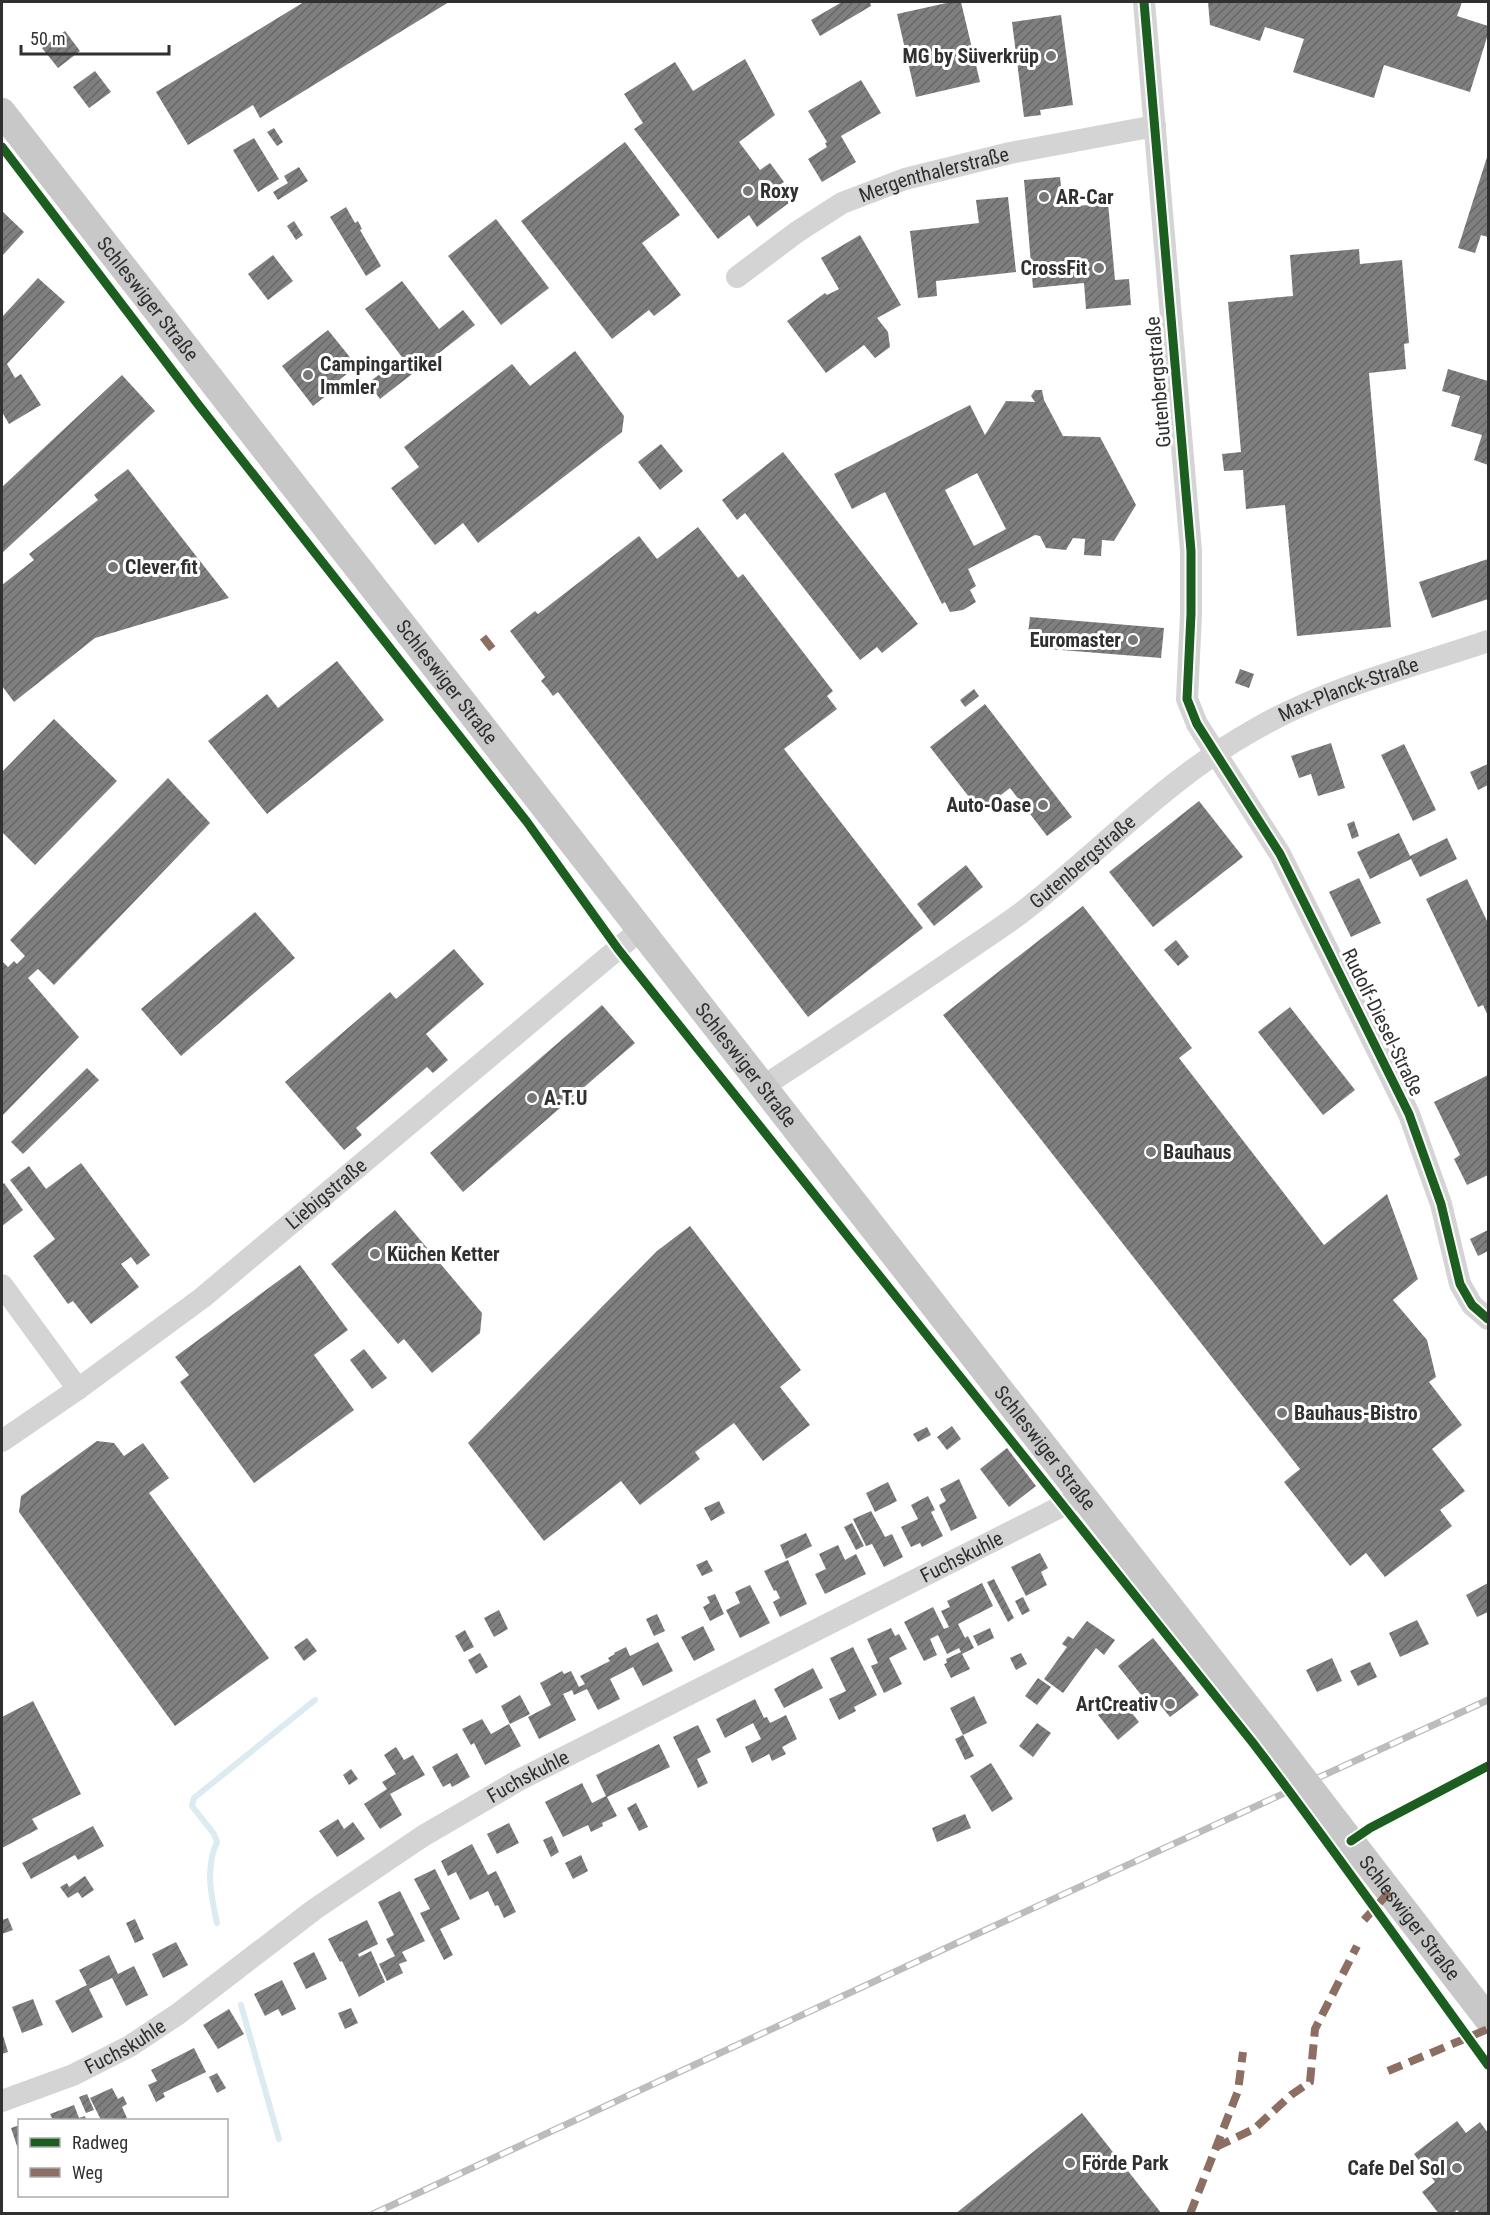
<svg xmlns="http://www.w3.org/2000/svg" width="1490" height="2215" viewBox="0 0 1490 2215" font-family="'Roboto Condensed',sans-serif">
	<defs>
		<pattern id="building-hatch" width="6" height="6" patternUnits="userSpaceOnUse" patternTransform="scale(1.5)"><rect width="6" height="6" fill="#7f7f7f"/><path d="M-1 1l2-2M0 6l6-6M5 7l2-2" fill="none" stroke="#686868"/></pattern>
	</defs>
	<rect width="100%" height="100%" fill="#fff"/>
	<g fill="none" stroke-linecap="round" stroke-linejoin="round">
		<g stroke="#dbebf1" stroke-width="6">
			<path d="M217 1923C211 1896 205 1868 217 1842L214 1834 192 1806 194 1798 315 1700"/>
			<path d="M241 2005 279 2139"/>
		</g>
	</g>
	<g fill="url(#building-hatch)" fill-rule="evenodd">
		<path d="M304 2H449L260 118 253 105 188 145 156 92Z"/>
		<path d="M842 2H870L871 6 820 36 811 20Z"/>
		<path d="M951 2H961L980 82 916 97 897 14Z"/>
		<path d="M1208 2H1462L1457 16 1488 26V34L1470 92 1384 65 1374 98 1293 72 1304 39 1265 27 1260 41 1210 25Z"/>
		<path d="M1061 15 1073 105 1040 110 1041 115 1024 117 1012 22Z"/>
		<path d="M65 31 80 51 58 68 42 48Z"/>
		<path d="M745 59 775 115 739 142 760 170 770 163 784 182 778 186 790 202 757 227 749 215 718 239 634 129 643 123 624 94 675 62 693 91Z"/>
		<path d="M95 71 111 92 89 108 73 87Z"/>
		<path d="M861 80 881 113 841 136 856 162 822 182 808 159 827 147 825 143 827 142 808 111Z"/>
		<path d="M274 128 283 142 277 146 267 132Z"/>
		<path d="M254 138 279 179 258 192 233 150Z"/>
		<path d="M625 142 680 215 642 243 681 295 654 316 649 310 612 339 521 221Z"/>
		<path d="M1488 154V237L1481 235 1475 253 1458 248Z"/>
		<path d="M299 167 308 181 278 200 273 192 288 183 284 176Z"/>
		<path d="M1060 177 1062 196 1076 195 1077 206 1108 203 1115 280 1129 279 1131 305 1086 309 1084 283 1033 288 1024 180Z"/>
		<path d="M1008 197 1016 272 936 281 937 296 918 298 910 231 979 223 976 200Z"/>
		<path d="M346 207 355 223 358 221 362 229 360 230 381 266 366 276 330 217Z"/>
		<path d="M2 211 24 232 2 256Z"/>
		<path d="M496 219 549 288 501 325 448 256Z"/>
		<path d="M294 221 303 235 296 240 287 226Z"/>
		<path d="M860 235 901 305 877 318 888 332 890 347 875 358 864 345 826 373 787 321 825 293 827 295 839 289 821 258Z"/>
		<path d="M1359 249 1360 264 1402 260 1409 343 1404 344 1406 369 1369 373 1391 627 1297 636 1285 505 1246 509 1243 470 1224 471 1222 454 1241 452 1228 302 1293 296 1290 255Z"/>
		<path d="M273 255 293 281 268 300 248 274Z"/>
		<path d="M38 278 65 302 7 364 15 378 21 374 41 405 9 424 2 412V317Z"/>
		<path d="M402 281 439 329 463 310 475 325 380 399 368 383 402 357 365 309Z"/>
		<path d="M328 330 357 366 334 384 337 387 313 406 282 366Z"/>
		<path d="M575 351 624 416 622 432 478 543 463 523 435 545 391 488 419 467 404 447 512 364 530 386Z"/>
		<path d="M1448 369 1488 381V465L1474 460 1482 435 1451 426 1460 396 1442 391Z"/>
		<path d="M122 375 155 411 2 553V487Z"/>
		<path d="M1035 390H1042L1044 400 1063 436 1100 437 1136 505 1114 541 1102 540 1101 556 1084 555 1085 539 1073 538 1066 550 1046 548 1040 536 1035 535 968 569 976 586 970 590 976 602 963 610 950 612 945 602 942 604 885 492 852 509 834 474 970 405 985 435 1006 401 1035 402 1031 396ZM977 473 1006 529 974 546 945 490Z"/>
		<path d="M661 444 683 471 660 490 638 462Z"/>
		<path d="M783 452 918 624 882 653 877 647 860 660 745 513 737 520 722 500Z"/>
		<path d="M128 469 229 598 95 638 14 702 2 686V585L34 560 29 554 98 500 94 495Z"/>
		<path d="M698 527 738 578 743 574 833 691 827 696 837 709 784 749 923 928 808 1017 558 692 553 696 548 689 541 681 545 677 510 631 535 611 538 614 639 536 657 559Z"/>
		<path d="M1488 559V599L1432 618 1419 582Z"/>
		<path d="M1030 617 1164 628 1161 658 1036 648 1037 634H1028Z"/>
		<path d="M337 661 384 720 267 814 208 741 267 694 278 708Z"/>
		<path d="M1240 669 1254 674 1249 688 1235 683Z"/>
		<path d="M974 689 979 696 965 707 960 700Z"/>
		<path d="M985 704 1072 817 1047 836 1010 788 980 811 930 747Z"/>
		<path d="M54 719 117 781 35 865 2 832V772Z"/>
		<path d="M1331 743 1345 788 1318 796 1311 774 1299 778 1291 756Z"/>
		<path d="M1404 744 1436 810 1413 821 1381 755Z"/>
		<path d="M1488 764V785L1478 790 1470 772Z"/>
		<path d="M168 778 210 823 54 985 38 969 28 978 79 1037 2 1116V961L8 967 14 961 17 964 25 956 10 940Z"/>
		<path d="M1199 801 1243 857 1153 927 1109 872Z"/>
		<path d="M1354 821 1359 836 1352 839 1347 824Z"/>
		<path d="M1399 833 1410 856 1447 838 1457 859 1420 877 1411 859 1370 879 1357 852Z"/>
		<path d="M966 865 983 887 934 926 917 904Z"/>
		<path d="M1359 878 1381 923 1351 937 1329 892Z"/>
		<path d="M1467 879 1488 923V1016L1483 1005 1478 1007 1426 899Z"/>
		<path d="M1083 906 1192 1048 1179 1058 1324 1245 1387 1194 1418 1279 1393 1300 1427 1340 1436 1377 1429 1382 1462 1425 1432 1449 1465 1491 1440 1510 1452 1526 1385 1577 1366 1553 1350 1566 1284 1482 1300 1469 943 1015Z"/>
		<path d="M255 912 295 958 181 1056 141 1009Z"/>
		<path d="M1176 940 1189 957 1178 966 1164 950Z"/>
		<path d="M454 949 484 984 426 1034 448 1060 433 1073 427 1067 356 1128 362 1135 344 1150 285 1082 390 992 396 999Z"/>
		<path d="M602 1005 635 1043 463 1192 430 1153Z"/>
		<path d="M1290 1007 1355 1090 1323 1115 1258 1032Z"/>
		<path d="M87 1068 99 1080 23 1154 11 1142Z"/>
		<path d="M1488 1075V1175L1467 1185 1454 1159 1460 1155 1434 1102Z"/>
		<path d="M81 1163 150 1255 137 1265 131 1257 121 1264 139 1287 91 1324 73 1301 68 1304 33 1256 55 1239 10 1180 29 1166 46 1189Z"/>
		<path d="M4 1183 23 1210 2 1226V1185Z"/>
		<path d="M395 1210 482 1313 480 1333 432 1373 404 1339 398 1344 331 1264Z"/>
		<path d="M690 1226 801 1370 780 1387 810 1425 763 1461 734 1423 695 1452 700 1459 640 1505 621 1481 544 1541 468 1443 657 1251Z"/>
		<path d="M1488 1230V1251L1478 1256 1470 1239Z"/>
		<path d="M300 1265 348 1330 314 1355 354 1410 254 1483 180 1382 189 1375 175 1357Z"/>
		<path d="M364 1349 387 1378 372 1389 350 1360Z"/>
		<path d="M952 1426 961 1439 947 1450 937 1437Z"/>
		<path d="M927 1427 931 1435 918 1442 913 1434Z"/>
		<path d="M97 1441 114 1443 124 1456 143 1443 169 1478 149 1493 269 1658 175 1726 19 1512 21 1496Z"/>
		<path d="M1007 1448 1036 1486 1009 1507 980 1469Z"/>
		<path d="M959 1479 977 1518 951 1531 939 1505 946 1501 940 1489Z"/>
		<path d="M888 1482 897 1501 875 1512 866 1493Z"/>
		<path d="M928 1496 935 1510 931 1512 943 1536 922 1547 920 1543 911 1547 901 1527 918 1519 911 1505Z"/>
		<path d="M719 1501 725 1513 711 1521 704 1508Z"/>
		<path d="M871 1511 885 1537 892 1534 903 1557 884 1567 872 1544 866 1546 853 1519Z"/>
		<path d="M852 1523 864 1546 856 1550 844 1527Z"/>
		<path d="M806 1533 812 1546 786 1559 780 1545Z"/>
		<path d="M838 1545 845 1560 856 1554 866 1574 825 1594 815 1574 826 1569 819 1554Z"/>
		<path d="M1040 1553 1048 1568 1041 1572 1047 1585 1026 1596 1011 1567Z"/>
		<path d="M707 1560 713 1571 702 1576 696 1565Z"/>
		<path d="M788 1560 807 1604 780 1617 773 1602 780 1598 776 1590 774 1591 764 1571Z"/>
		<path d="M994 1579 1014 1618 1008 1622 987 1582Z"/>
		<path d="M982 1583 993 1606 958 1624 965 1638 968 1636 974 1648 962 1654 970 1669 951 1678 944 1664 947 1663 946 1659 961 1652 959 1648 947 1654 938 1635 930 1639 937 1655 924 1661 904 1622 933 1607 944 1629 949 1627 941 1611 950 1607 947 1601Z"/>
		<path d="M1488 1583V1612L1477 1617 1466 1595Z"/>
		<path d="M750 1585 770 1623 740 1638 726 1610 740 1603 735 1592Z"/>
		<path d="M715 1594 724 1614 710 1621 703 1607 710 1603 707 1597Z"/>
		<path d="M1023 1597 1030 1611 1022 1615 1015 1601Z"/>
		<path d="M499 1610 508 1629 494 1637 484 1618Z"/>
		<path d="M657 1614 665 1631 654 1636 646 1619Z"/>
		<path d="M1417 1620 1429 1644 1400 1657 1389 1633Z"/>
		<path d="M1087 1621 1115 1640 1104 1655 1096 1648 1063 1693 1044 1679 1067 1647 1062 1644 1068 1636 1073 1639Z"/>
		<path d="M703 1626 715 1650 694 1661 681 1637Z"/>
		<path d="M891 1628 895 1636 899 1634 907 1649 889 1658 902 1684 884 1693 871 1666 878 1663 867 1639Z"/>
		<path d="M990 1628 994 1638 978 1646 973 1636Z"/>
		<path d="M465 1630 474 1647 464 1652 455 1636Z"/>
		<path d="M307 1638 317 1651 304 1661 294 1647Z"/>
		<path d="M1153 1638 1199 1695 1170 1717 1157 1701 1150 1706 1118 1666Z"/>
		<path d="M658 1642 673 1671 643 1686 633 1667 610 1679 620 1699 598 1710 587 1689 574 1695 572 1690 563 1694 576 1720 539 1739 528 1717 551 1705 540 1683 562 1671 564 1674 571 1671 579 1687 585 1684 580 1676 610 1661 608 1658 615 1654 614 1653 626 1647 630 1656Z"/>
		<path d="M853 1647 877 1695 854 1707 856 1711 839 1720 829 1699 846 1691 830 1658Z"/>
		<path d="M480 1653 488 1667 476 1674 468 1660Z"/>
		<path d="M1021 1653 1027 1664 1016 1670 1010 1658Z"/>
		<path d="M1332 1658 1342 1681 1317 1692 1306 1670Z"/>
		<path d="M1370 1662 1377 1677 1358 1686 1350 1671Z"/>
		<path d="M813 1668 823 1688 784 1708 774 1689Z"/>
		<path d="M1038 1678 1051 1687 1037 1705 1025 1696Z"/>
		<path d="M520 1695 530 1714 510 1724 501 1706Z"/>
		<path d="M974 1696 987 1723 963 1735 974 1756 965 1760 955 1739 963 1735 950 1708Z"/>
		<path d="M1119 1697 1139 1722 1118 1740 1098 1715Z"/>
		<path d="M755 1699 764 1718 767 1717 770 1723 786 1715 797 1739 782 1747 786 1754 772 1761 769 1754 752 1763 745 1747 761 1739 753 1723 725 1738 716 1719Z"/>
		<path d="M33 1701 81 1794 32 1819 38 1829 2 1848V1717Z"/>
		<path d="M482 1719 491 1734 509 1724 521 1746 485 1765 474 1743 471 1745 462 1729Z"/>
		<path d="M1037 1723 1051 1733 1033 1757 1019 1746Z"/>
		<path d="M698 1725 711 1752 697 1759 708 1783 698 1788 673 1737Z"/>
		<path d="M659 1744 670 1767 607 1797 617 1816 602 1823 603 1826 591 1832 588 1825 563 1837 545 1802 582 1783 592 1803 606 1796 596 1775Z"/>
		<path d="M396 1747 404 1760 413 1755 425 1775 390 1794 402 1815 380 1829 364 1804 387 1789 382 1782 396 1774 384 1755Z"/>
		<path d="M457 1753 470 1777 452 1787 450 1783 443 1787 432 1767Z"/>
		<path d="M991 1763 1013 1799 992 1812 970 1776Z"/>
		<path d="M351 1769 358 1779 349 1785 343 1775Z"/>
		<path d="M636 1803 648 1827 639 1831 627 1808Z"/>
		<path d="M965 1814 971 1828 937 1842 932 1828Z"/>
		<path d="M338 1819 344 1829 353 1822 365 1839 337 1857 319 1831Z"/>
		<path d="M509 1823 519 1843 497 1854 487 1834Z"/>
		<path d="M93 1826 104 1846 78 1860 75 1855 31 1879 22 1863Z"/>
		<path d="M552 1836 559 1852 551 1857 543 1840Z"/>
		<path d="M472 1844 488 1875 496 1871 516 1912 504 1918 498 1905 495 1906 488 1891 470 1900 456 1872 448 1876 441 1861Z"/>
		<path d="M581 1855 588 1871 573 1879 565 1863Z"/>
		<path d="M435 1869 460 1919 440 1929 453 1955 444 1960 420 1913 430 1909 414 1879Z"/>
		<path d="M85 1876 94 1890 82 1898 78 1892 68 1898 60 1887 67 1883 69 1887Z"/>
		<path d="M400 1891 425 1941 402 1952 407 1961 399 1964 403 1973 387 1981 379 1964 395 1956 386 1939 394 1935 378 1902Z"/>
		<path d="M8 1918 13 1930 2 1934V1920Z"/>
		<path d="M135 1919 144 1939 135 1943 126 1923Z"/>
		<path d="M367 1920 378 1944 358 1954 359 1957 371 1951 385 1982 359 1997 342 1961 340 1962 328 1939Z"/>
		<path d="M176 1942 188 1965 163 1978 152 1954Z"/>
		<path d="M314 1952 327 1979 306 1989 293 1963Z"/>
		<path d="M109 1955 118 1974 134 1966 148 1995 126 2006 112 1978 89 1989 103 2017 72 2033 55 2001 87 1985 79 1970Z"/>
		<path d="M282 1980 296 2009 282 2016 278 2009 265 2016 254 1994Z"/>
		<path d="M33 1999 43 2025 22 2033 12 2007Z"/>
		<path d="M351 2008 358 2023 345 2029 338 2013Z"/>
		<path d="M229 2009 244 2034 218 2049 203 2025Z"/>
		<path d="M2 2032 8 2052 2 2054Z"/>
		<path d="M194 2048 206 2072 163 2093 165 2097 156 2102 148 2085 157 2081 151 2070Z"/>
		<path d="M217 2073 226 2088 217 2093 209 2077Z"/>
		<path d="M112 2088 118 2099 123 2096 127 2104 122 2107 127 2118 122 2120H101L90 2098Z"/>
		<path d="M87 2094 94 2110 86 2113 79 2097Z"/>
		<path d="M74 2105 79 2118 85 2116 86 2120H53L50 2114Z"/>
		<path d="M1082 2113 1162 2214H955Z"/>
		<path d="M1457 2121 1466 2133 1480 2122 1488 2133V2214H1460L1457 2210 1453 2214H1439L1422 2192 1435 2182 1414 2154Z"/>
		<path d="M20 2125V2151L19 2152 11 2128Z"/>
	</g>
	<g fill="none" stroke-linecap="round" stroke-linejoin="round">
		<g stroke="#d4d4d4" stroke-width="22">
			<path d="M1144 2 1191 551V614L1187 699 1197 724 1280 854 1409 1114 1441 1204 1460 1284 1472 1305 1488 1319"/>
			<path id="s1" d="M737 277 797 232 842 203 905 179 1010 153 1155 126"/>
			<path id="s2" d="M762 1087C824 1047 885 1006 947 964 971 947 997 931 1021 913 1099 853 1165 780 1252 731 1325 688 1409 668 1488 641"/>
			<path d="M2 1285 78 1389"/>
			<path id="s3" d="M2 1441 78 1389 202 1298 639 931"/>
			<path id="s4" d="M2 2101 73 2075 130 2046 178 2014 315 1909 423 1836 519 1780 1082 1496"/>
		</g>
		<g stroke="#c8c8c8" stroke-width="28">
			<path id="s5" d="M2 112 1267 1732"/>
			<path id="s6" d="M1339 1826 1488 2019"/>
		</g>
		<defs>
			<path id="rail" d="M373 2214 957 1943 1488 1700"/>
		</defs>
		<use href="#rail" stroke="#bcbcbc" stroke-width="7"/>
		<use href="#rail" stroke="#fff" stroke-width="4.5" stroke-dasharray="14" stroke-linecap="butt"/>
		<path stroke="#c8c8c8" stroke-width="28" d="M1267 1732 1339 1826"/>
		<g stroke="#8d6e63" stroke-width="8" stroke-dasharray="15 8" stroke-linecap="butt">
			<path d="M483 637 494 651"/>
			<path d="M1364 1920 1390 1891"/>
			<path d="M1388 2071 1488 2029"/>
			<path d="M1216 2147 1254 2129 1291 2095 1310 2082 1315 2029 1357 1946"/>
			<path d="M1190 2214 1238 2091 1243 2052"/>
		</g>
		<defs>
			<g id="cycleway">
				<path d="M1144 2 1191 551V614L1187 699 1197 724 1280 854 1409 1114 1441 1204 1460 1284 1472 1305 1488 1319"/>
				<path d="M2 147 197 403 527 822 618 949 1253 1743C1334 1849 1410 1958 1488 2065"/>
				<path d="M1351 1841 1370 1828 1488 1766"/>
			</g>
		</defs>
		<use href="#cycleway" stroke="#fff" stroke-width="13"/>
		<use href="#cycleway" stroke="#1b5e20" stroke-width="9"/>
	</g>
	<g fill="#787878" stroke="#fff" stroke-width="2">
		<circle cx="1051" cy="56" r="6"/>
		<circle cx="748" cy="191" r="6"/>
		<circle cx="1044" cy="197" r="6"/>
		<circle cx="1099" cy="268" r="6"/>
		<circle cx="308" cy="375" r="6"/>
		<circle cx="113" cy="567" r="6"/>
		<circle cx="1133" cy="640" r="6"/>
		<circle cx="1043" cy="805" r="6"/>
		<circle cx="532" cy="1098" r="6"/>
		<circle cx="1151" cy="1152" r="6"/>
		<circle cx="375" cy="1254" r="6"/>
		<circle cx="1282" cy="1413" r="6"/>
		<circle cx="1170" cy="1704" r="6"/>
		<circle cx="1070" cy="2163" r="6"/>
		<circle cx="1457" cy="2168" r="6"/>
	</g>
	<g text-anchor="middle" stroke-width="6" stroke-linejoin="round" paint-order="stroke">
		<g font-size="20" font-weight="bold" fill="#303030" stroke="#fff" text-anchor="start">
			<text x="1039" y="63" text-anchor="end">MG by Süverkrüp</text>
			<text x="760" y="198">Roxy</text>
			<text x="1056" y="204">AR-Car</text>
			<text x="1087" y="275" text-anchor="end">CrossFit</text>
			<text x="320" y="371">Campingartikel<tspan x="320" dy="23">Immler</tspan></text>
			<text x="125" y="574">Clever fit</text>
			<text x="1121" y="647" text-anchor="end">Euromaster</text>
			<text x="1031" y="812" text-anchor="end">Auto-Oase</text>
			<text x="544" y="1105">A.T.U</text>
			<text x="1163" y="1159">Bauhaus</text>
			<text x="387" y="1261">Küchen Ketter</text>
			<text x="1294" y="1420">Bauhaus-Bistro</text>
			<text x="1158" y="1711" text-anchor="end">ArtCreativ</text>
			<text x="1082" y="2170">Förde Park</text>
			<text x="1445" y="2175" text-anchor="end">Cafe Del Sol</text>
		</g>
		<g font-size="20" fill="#303030" stroke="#fff">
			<text dy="7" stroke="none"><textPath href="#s1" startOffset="225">Mergenthalerstraße</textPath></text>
			<text dy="7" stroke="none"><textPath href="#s5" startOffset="237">Schleswiger Straße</textPath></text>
			<text transform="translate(1158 382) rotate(-95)" y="7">Gutenbergstraße</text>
			<text dy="7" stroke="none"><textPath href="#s5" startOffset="723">Schleswiger Straße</textPath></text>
			<text dy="7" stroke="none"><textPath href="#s2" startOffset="712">Max-Planck-Straße</textPath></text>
			<text dy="7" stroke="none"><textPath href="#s2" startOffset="392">Gutenbergstraße</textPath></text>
			<text transform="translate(1383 1022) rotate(64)" y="7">Rudolf-Diesel-Straße</text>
			<text dy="7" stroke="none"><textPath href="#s5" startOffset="1209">Schleswiger Straße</textPath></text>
			<text dy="7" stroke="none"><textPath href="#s3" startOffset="408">Liebigstraße</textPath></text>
			<text dy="7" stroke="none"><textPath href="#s5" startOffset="1695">Schleswiger Straße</textPath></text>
			<text dy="7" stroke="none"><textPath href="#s4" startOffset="1107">Fuchskuhle</textPath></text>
			<text dy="7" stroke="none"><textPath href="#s4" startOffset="621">Fuchskuhle</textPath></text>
			<text dy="7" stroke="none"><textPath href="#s6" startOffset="116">Schleswiger Straße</textPath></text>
			<text dy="7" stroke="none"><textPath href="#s4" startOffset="135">Fuchskuhle</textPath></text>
		</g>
	</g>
	<rect width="1490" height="2215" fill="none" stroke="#303030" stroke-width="6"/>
	<rect x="18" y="2119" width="210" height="78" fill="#ffffff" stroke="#acacac" stroke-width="1.5"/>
	<rect x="30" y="2138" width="30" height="9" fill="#1b5e20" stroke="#acacac" stroke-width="1.5"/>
	<text x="72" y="2149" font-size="18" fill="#303030">Radweg</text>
	<rect x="30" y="2168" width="30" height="9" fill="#8d6e63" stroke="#acacac" stroke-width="1.5"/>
	<text x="72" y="2179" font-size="18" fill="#303030">Weg</text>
	<path d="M21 45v9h148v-9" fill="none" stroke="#303030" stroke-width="3"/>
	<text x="30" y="45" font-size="18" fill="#303030" stroke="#ffffff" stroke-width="4.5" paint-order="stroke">50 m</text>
</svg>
